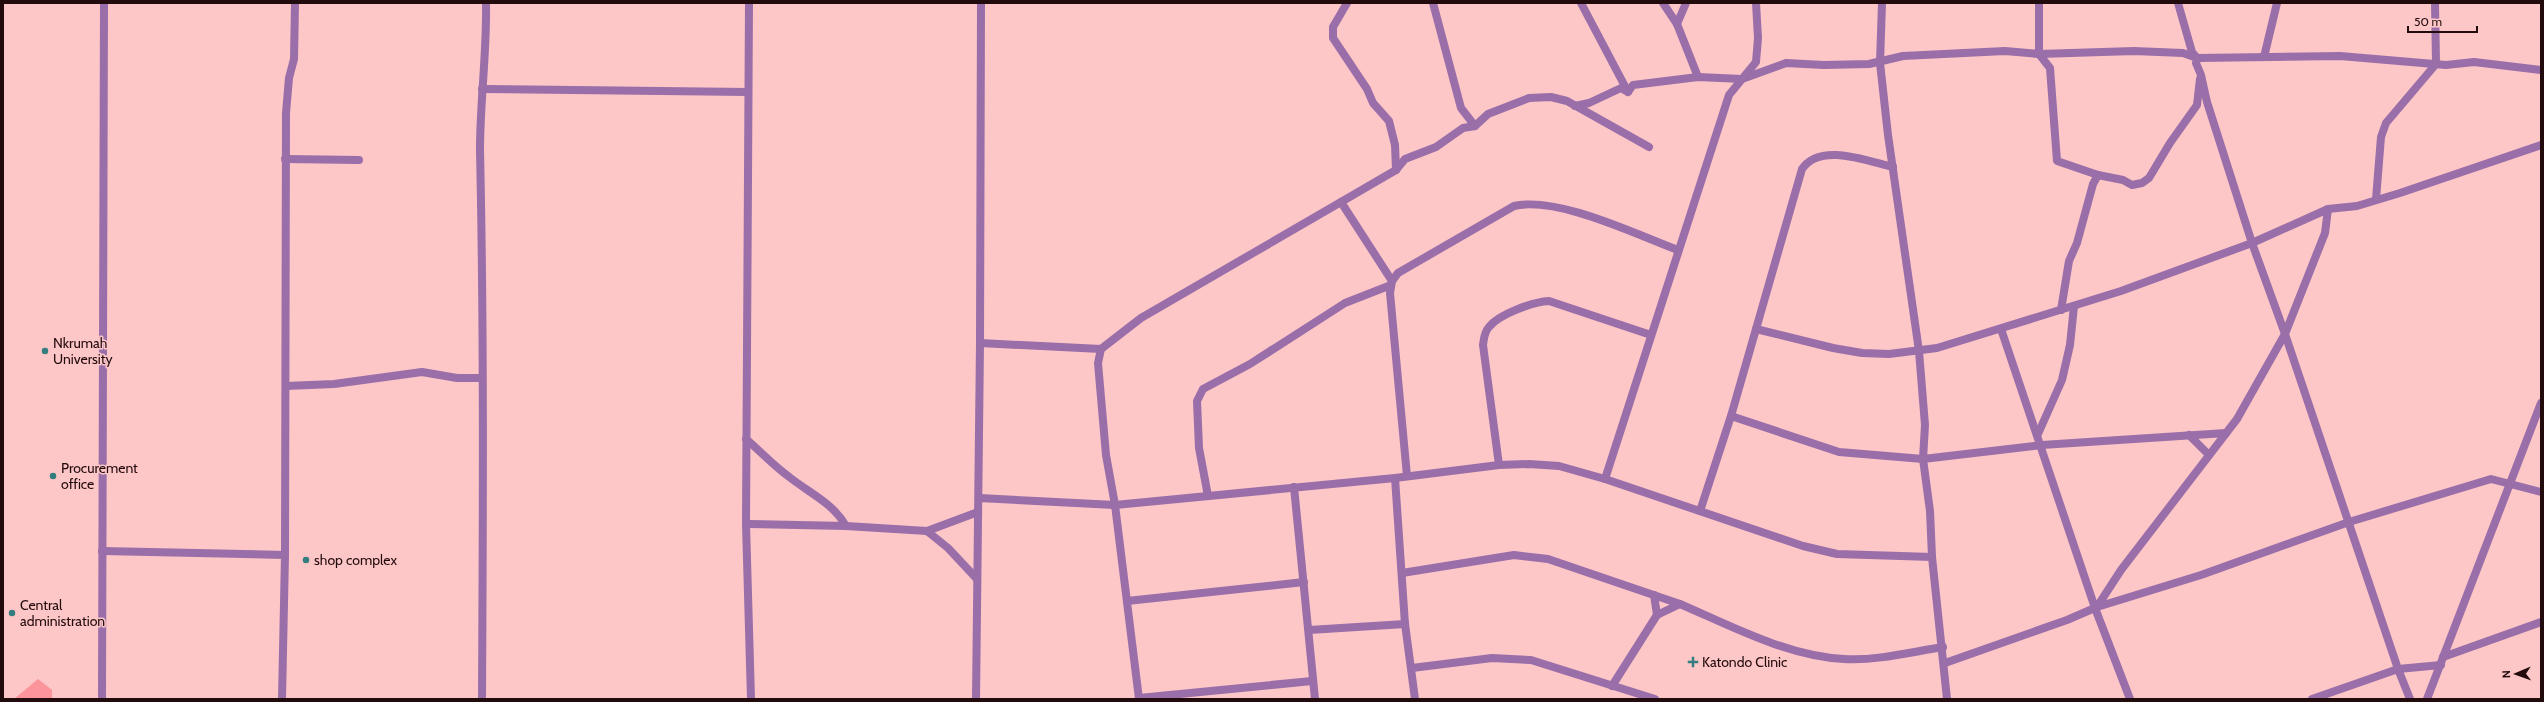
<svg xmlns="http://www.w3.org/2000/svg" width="2544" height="702" viewBox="0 0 2544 702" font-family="Cabin,sans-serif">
	<rect width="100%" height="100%" fill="#fdc6c7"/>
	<path fill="#fb959b" d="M38 679 52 690V699H14Z"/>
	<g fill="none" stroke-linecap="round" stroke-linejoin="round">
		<g stroke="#996ea9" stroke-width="8">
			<path d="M749 3 746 524 751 699"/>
			<path d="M1347 3 1333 27V38L1367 89 1373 103 1389 121 1395 145 1396 170"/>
			<path d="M1433 3 1461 108 1475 126"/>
			<path d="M1581 3 1628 92"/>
			<path d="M1663 3 1677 24 1698 77"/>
			<path d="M1882 3 1880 63 1888 135 1919 351 1925 425 1923 459 2042 445 2226 433"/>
			<path d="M2039 3V54L2050 68 2057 161 2098 175 2123 180 2132 185 2142 183 2149 178 2170 143 2197 105 2200 79"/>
			<path d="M2178 3 2192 52 2197 58 2340 56 2446 65 2474 62 2541 70"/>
			<path d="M1677 24 1686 3"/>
			<path d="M2264 57 2277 3"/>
			<path d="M482 89 748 92"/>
			<path d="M1575 106 1589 103 1621 88 1628 92 1633 85 1698 77 1742 79 1786 63 1824 65 1869 64 1903 56 2005 51 2039 54 2134 51 2183 53 2197 58 2196 63 2201 75 2207 102 2252 243 2285 334 2398 669 2441 665"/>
			<path d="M285 159 359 160"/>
			<path d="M2376 199 2381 137 2386 123 2436 64 2435 3"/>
			<path d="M1341 202 1396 170 1405 159 1436 147 1463 128 1475 126 1488 114 1529 98 1551 97 1567 101 1649 147"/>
			<path d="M2061 310 2069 261 2077 243 2093 184 2098 175"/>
			<path d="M1756 329 1833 348 1862 353 1889 354 1937 348 2121 291 2252 243 2328 209 2357 206 2400 193 2541 145"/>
			<path d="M2001 329 2095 608 2130 699"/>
			<path d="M980 343 1101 349"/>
			<path d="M286 386 334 384 422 372 457 378H482"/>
			<path d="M1731 416 1839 452 1923 459 1930 511 1932 557"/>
			<path d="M2038 434 2062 380 2070 345 2074 306"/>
			<path d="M2189 435 2209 455"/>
			<path d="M746 439C760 451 773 465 788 476 809 493 832 502 846 526"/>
			<path d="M1499 465 1483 345C1484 339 1484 332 1489 327 1499 314 1533 302 1549 301L1651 335"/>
			<path d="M1407 476 1390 293 1392 281 1398 273 1514 206C1558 196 1635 234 1678 250"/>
			<path d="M1395 478 1405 624 1415 699"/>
			<path d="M1605 479 1729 95 1756 62 1758 38 1756 3"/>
			<path d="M1294 487 1315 699"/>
			<path d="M1208 496 1199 448 1197 401 1203 389 1250 364 1345 303 1391 285"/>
			<path d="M979 498 1115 505 1106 455 1098 363 1101 349 1141 318 1341 202 1392 281"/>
			<path d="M1700 511 1731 416 1802 169C1820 142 1867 161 1893 167"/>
			<path d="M746 524 846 526 927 531 948 548 977 579"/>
			<path d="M927 531 978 512"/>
			<path d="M102 551 285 555 282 699"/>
			<path d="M285 555 286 113 289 78 294 59 295 3"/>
			<path d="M1402 573 1514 555 1548 559 1680 604 1657 615 1612 686"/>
			<path d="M1654 595 1657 615"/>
			<path d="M1127 601 1304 582"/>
			<path d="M1680 604C1731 626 1787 656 1844 659 1876 661 1911 652 1943 647"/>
			<path d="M2097 607 2201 575 2349 522 2491 479 2541 492"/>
			<path d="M1309 630 1405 624"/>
			<path d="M2443 657 2541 622"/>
			<path d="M1945 663 2067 620 2097 607 2121 570 2237 419 2285 334 2325 233 2328 209"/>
			<path d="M1412 668 1492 658 1531 660 1655 699"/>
			<path d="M1139 698 1312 681"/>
			<path d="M482 699C483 516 484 333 480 150 480 101 487 52 486 3"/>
			<path d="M976 699 980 343 981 3"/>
			<path d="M1139 699 1115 505 1395 478 1499 465 1529 464 1559 466 1605 479 1803 546 1837 554 1932 557 1947 699"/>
			<path d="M2312 699 2398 669 2410 699"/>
			<path d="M2427 699 2541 403"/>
		</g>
		<path stroke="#996ea9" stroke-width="8" d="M102 699 104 3"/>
	</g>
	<g fill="#357e7f" stroke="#fdc6c7" stroke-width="1.5">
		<circle cx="45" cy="351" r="4"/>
		<circle cx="53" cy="476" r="4"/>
		<circle cx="306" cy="560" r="4"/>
		<circle cx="12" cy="613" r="4"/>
		<path d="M1691 656h4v4h4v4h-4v4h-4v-4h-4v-4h4z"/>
	</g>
	<g text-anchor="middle" stroke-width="3" stroke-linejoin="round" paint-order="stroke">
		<g font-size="14" fill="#220b0d" stroke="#fdc6c7" text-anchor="start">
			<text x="53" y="348">Nkrumah<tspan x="53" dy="16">University</tspan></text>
			<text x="61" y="473">Procurement<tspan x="61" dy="16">office</tspan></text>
			<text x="314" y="565">shop complex</text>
			<text x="20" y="610">Central<tspan x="20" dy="16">administration</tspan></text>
			<text x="1702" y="667">Katondo Clinic</text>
		</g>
	</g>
	<rect width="2544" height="702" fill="none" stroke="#220b0d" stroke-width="8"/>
	<g transform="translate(2516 674) rotate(268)" stroke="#fdc6c7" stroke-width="3" paint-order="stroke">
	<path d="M0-3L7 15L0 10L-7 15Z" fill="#220b0d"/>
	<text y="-6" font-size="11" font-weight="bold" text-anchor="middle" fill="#220b0d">N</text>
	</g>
	<path d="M2408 26v6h69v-6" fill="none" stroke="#220b0d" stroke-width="2"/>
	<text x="2414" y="26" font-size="12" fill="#220b0d" stroke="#fdc6c7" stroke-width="3" paint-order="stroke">50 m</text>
</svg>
